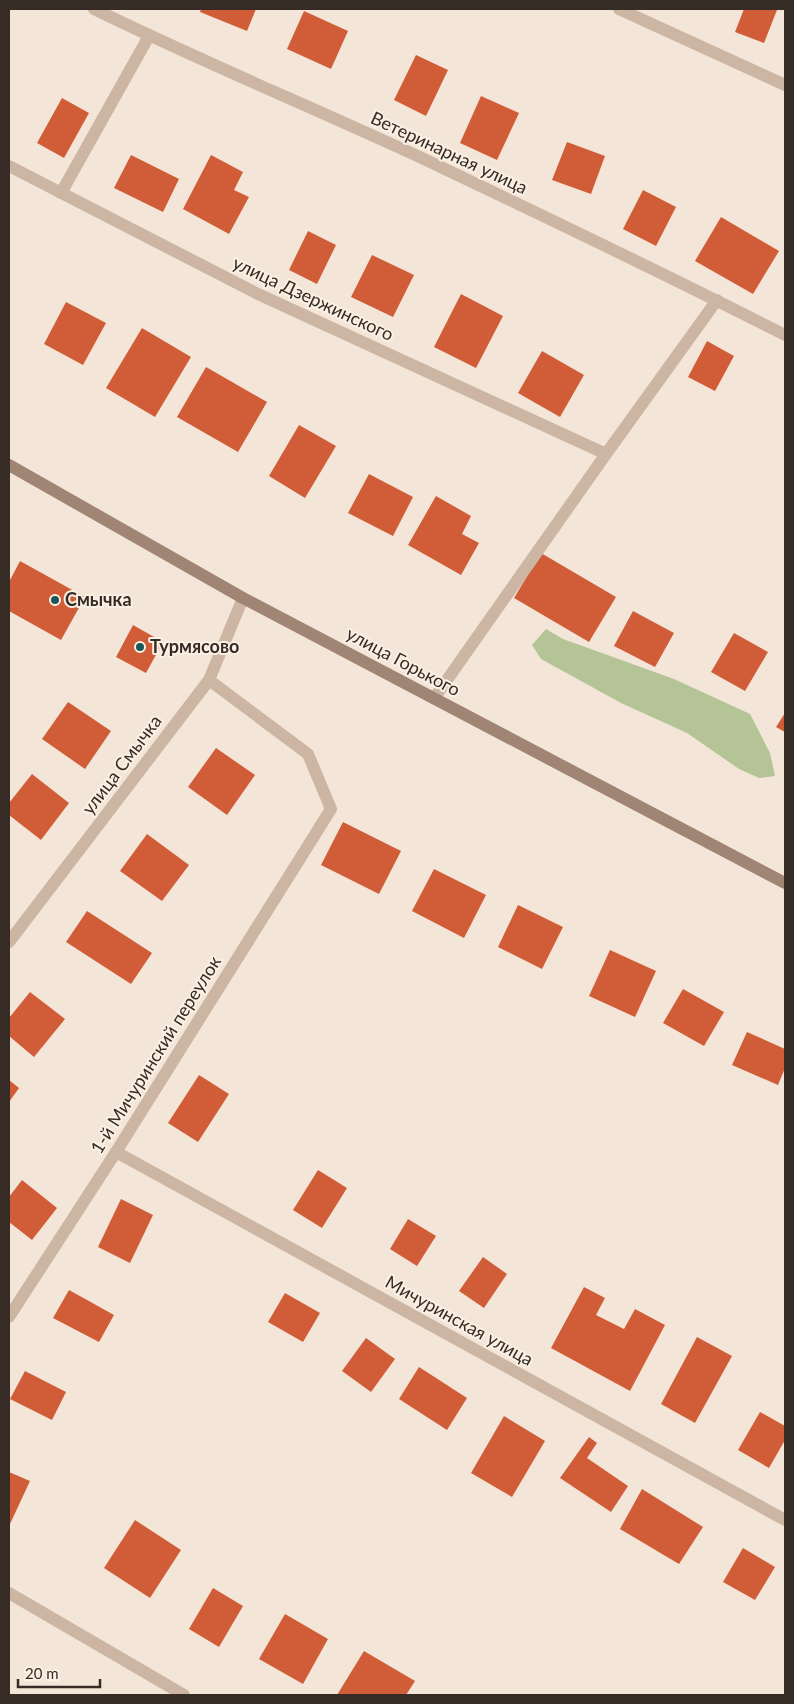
<svg xmlns="http://www.w3.org/2000/svg" width="794" height="1704" viewBox="0 0 794 1704" font-family="Lato,sans-serif">
	<rect width="100%" height="100%" fill="#f3e6d8"/>
	<path fill="#b4c496" d="M546 629 563 639 674 679 750 714 770 753 775 776 759 778 739 769 687 733 621 703 541 659 532 645Z"/>
	<g fill="#d15d38">
		<path d="M201 9H256L247 31 200 12Z"/>
		<path d="M744 9 777 10 764 43 735 32Z"/>
		<path d="M304 11 348 31 331 69 287 49Z"/>
		<path d="M416 55 448 70 426 116 394 100Z"/>
		<path d="M481 96 519 113 497 160 460 143Z"/>
		<path d="M62 98 89 113 64 158 37 143Z"/>
		<path d="M567 142 605 156 591 194 552 180Z"/>
		<path d="M131 155 179 179 163 212 114 188Z"/>
		<path d="M211 155 243 172 234 190 249 197 229 234 183 209Z"/>
		<path d="M643 190 676 207 656 246 623 229Z"/>
		<path d="M721 217 779 251 753 294 695 261Z"/>
		<path d="M308 231 336 245 317 284 289 270Z"/>
		<path d="M372 255 414 275 393 317 351 297Z"/>
		<path d="M461 294 503 316 476 368 434 347Z"/>
		<path d="M66 302 106 323 83 365 44 344Z"/>
		<path d="M142 328 191 357 155 417 106 388Z"/>
		<path d="M707 341 734 356 715 391 688 377Z"/>
		<path d="M542 351 584 375 560 417 518 393Z"/>
		<path d="M206 367 267 402 238 452 177 417Z"/>
		<path d="M299 425 336 446 305 498 269 476Z"/>
		<path d="M369 474 413 497 393 536 348 513Z"/>
		<path d="M436 496 471 516 462 534 479 543 461 575 408 545Z"/>
		<path d="M541 553 616 597 589 642 514 598Z"/>
		<path d="M20 561 85 597 61 640 9 611V582Z"/>
		<path d="M633 611 674 633 655 667 614 646Z"/>
		<path d="M133 625 163 642 146 673 116 657Z"/>
		<path d="M734 633 768 652 745 691 711 672Z"/>
		<path d="M68 702 111 731 85 769 42 739Z"/>
		<path d="M785 713V732L776 727Z"/>
		<path d="M216 748 255 775 227 815 188 787Z"/>
		<path d="M32 774 69 803 41 840 9 815V803Z"/>
		<path d="M343 822 401 851 379 894 321 865Z"/>
		<path d="M147 834 189 865 162 901 120 871Z"/>
		<path d="M434 869 486 895 464 938 412 911Z"/>
		<path d="M518 905 563 927 542 969 498 947Z"/>
		<path d="M87 911 152 953 131 984 66 942Z"/>
		<path d="M610 950 656 971 635 1017 589 996Z"/>
		<path d="M683 989 724 1012 704 1046 663 1023Z"/>
		<path d="M30 992 65 1019 34 1057 9 1036V1018Z"/>
		<path d="M747 1032 785 1049V1068L778 1085 732 1065Z"/>
		<path d="M199 1075 229 1094 198 1142 168 1123Z"/>
		<path d="M9 1080 19 1088 9 1102Z"/>
		<path d="M318 1170 347 1188 322 1228 293 1210Z"/>
		<path d="M22 1180 57 1208 32 1240 9 1222V1197Z"/>
		<path d="M121 1199 153 1215 130 1263 98 1247Z"/>
		<path d="M408 1219 436 1236 417 1266 390 1249Z"/>
		<path d="M483 1257 507 1274 484 1308 459 1291Z"/>
		<path d="M584 1287 605 1298 596 1315 624 1329 635 1309 665 1325 630 1391 551 1348Z"/>
		<path d="M69 1290 114 1315 99 1342 53 1318Z"/>
		<path d="M285 1293 320 1313 303 1342 268 1322Z"/>
		<path d="M697 1337 732 1356 695 1423 661 1404Z"/>
		<path d="M366 1338 395 1359 371 1392 342 1371Z"/>
		<path d="M419 1367 467 1398 447 1430 399 1399Z"/>
		<path d="M25 1371 66 1392 52 1420 10 1399Z"/>
		<path d="M760 1412 785 1426V1440L769 1468 738 1450Z"/>
		<path d="M504 1416 545 1441 512 1497 471 1473Z"/>
		<path d="M589 1437 597 1443 587 1458 628 1486 611 1512 560 1478Z"/>
		<path d="M9 1472 30 1481 10 1524 9 1523Z"/>
		<path d="M642 1489 703 1527 679 1564 620 1529Z"/>
		<path d="M135 1520 181 1550 150 1598 104 1568Z"/>
		<path d="M743 1548 775 1567 755 1600 723 1582Z"/>
		<path d="M213 1588 243 1606 219 1647 189 1629Z"/>
		<path d="M285 1614 328 1639 303 1684 259 1659Z"/>
		<path d="M364 1651 415 1681 406 1695H337Z"/>
	</g>
	<g fill="none" stroke-linecap="round" stroke-linejoin="round">
		<g stroke="#ccb6a3" stroke-width="12">
			<path d="M94 9C203 62 316 109 426 160 546 217 667 275 785 335"/>
			<path d="M619 9 785 85"/>
			<path d="M9 166 258 294 606 454"/>
			<path d="M61 193 149 36"/>
			<path d="M435 697 606 454 717 300"/>
			<path d="M9 942 209 680 243 598"/>
			<path d="M116 1152 785 1520"/>
			<path d="M9 1317 116 1152 331 809 308 754 209 680"/>
			<path d="M9 1593 184 1695"/>
		</g>
		<path stroke="#a08474" stroke-width="12" d="M9 465 243 598 785 883"/>
	</g>
	<g fill="#17575c" stroke="#fbf0e4" stroke-width="2">
		<circle cx="55" cy="600" r="5"/>
		<circle cx="140" cy="647" r="5"/>
	</g>
	<g text-anchor="middle" stroke-width="4" stroke-linejoin="round" paint-order="stroke">
		<g font-size="18" fill="#362b25" stroke="#fbf0e4">
			<text transform="translate(449 153) rotate(25)" y="6">Ветеринарная улица</text>
			<text transform="translate(313 299) rotate(25)" y="6">улица Дзержинского</text>
			<text transform="translate(403 662) rotate(28)" y="6">улица Горького</text>
			<text transform="translate(122 765) rotate(-53)" y="6">улица Смычка</text>
			<text transform="translate(156 1055) rotate(-58)" y="6">1-й Мичуринский переулок</text>
			<text transform="translate(459 1321) rotate(29)" y="6">Мичуринская улица</text>
		</g>
		<g font-size="18" font-weight="bold" fill="#362b25" stroke="#fbf0e4" text-anchor="start">
			<text x="65" y="606">Смычка</text>
			<text x="150" y="653">Турмясово</text>
		</g>
	</g>
	<rect width="794" height="1704" fill="none" stroke="#362b25" stroke-width="20"/>
	<path d="M18 1679v8h82v-8" fill="none" stroke="#362b25" stroke-width="2.5"/>
	<text x="25" y="1679" font-size="15" fill="#362b25" stroke="#fbf0e4" stroke-width="4" paint-order="stroke">20 m</text>
</svg>
